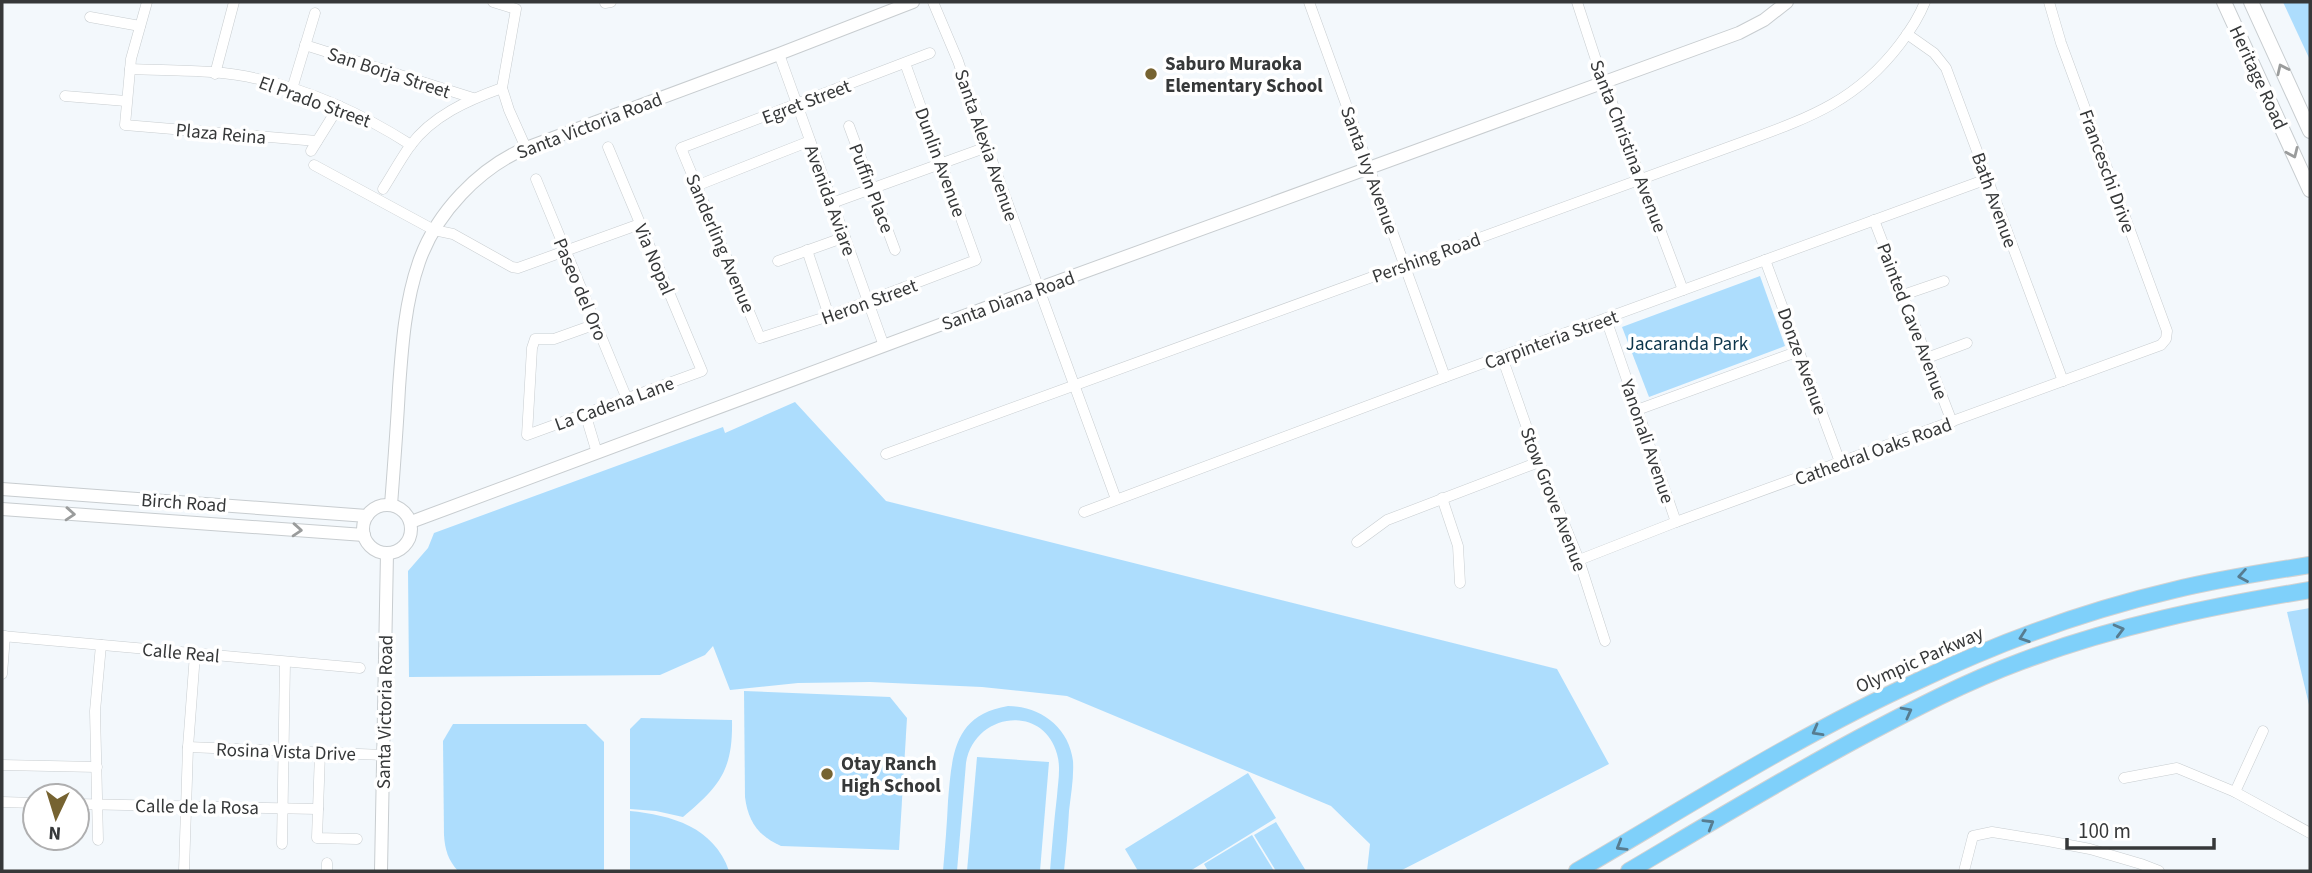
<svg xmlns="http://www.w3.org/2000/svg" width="2312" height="873" viewBox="0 0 2312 873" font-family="'Source Sans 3',sans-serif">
	<rect width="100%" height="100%" fill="#f3f8fc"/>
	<g fill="#adddfd">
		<path d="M2283 2H2310V60Z"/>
		<path d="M1760 276 1785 346 1649 397 1622 327Z"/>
		<path d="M795 402 886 501 1557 669 1609 764 1400 871H1367L1370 844 1331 806 1067 696 982 687 870 682 798 683 730 690 713 646 705 655 660 675 409 677 408 571 428 548 434 533 723 427 725 433Z"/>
		<path d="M2310 608V709L2287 612Z"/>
		<path d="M744 691 890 697 907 718 899 850 781 846C758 836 748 821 745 797Z"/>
		<path d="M1008 706C1040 706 1069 727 1073 761 1074 777 1071 794 1069 811 1068 831 1066 851 1064 871H1050C1052 846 1054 821 1057 796 1058 782 1061 767 1057 754 1043 703 974 713 966 763L957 871H943C945 848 947 824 948 801 952 756 953 715 1008 706Z"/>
		<path d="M641 718 732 720C733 770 720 786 683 817L656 811 630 809V729Z"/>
		<path d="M453 724H586L604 742V871H458C448 860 445 850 444 835L443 741Z"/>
		<path d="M977 757 1049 762 1040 871H967Z"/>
		<path d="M1248 773 1276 818 1190 871H1138L1125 849Z"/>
		<path d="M630 811C671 815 714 827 729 871H630Z"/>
		<path d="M1276 822 1306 871H1276L1254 835Z"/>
		<path d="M1252 835 1274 871H1208L1204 864Z"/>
	</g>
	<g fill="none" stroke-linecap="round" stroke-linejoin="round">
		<defs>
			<g id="minor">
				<path d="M147 2 131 59 125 125 317 141"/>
				<path d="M493 2 516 9 502 88 509 110 526 148"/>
				<path d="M933 2 958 61 987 147 1116 499"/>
				<path d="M1309 2 1445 377"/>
				<path d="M1577 2 1597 63 1683 290"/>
				<path d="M605 3 611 2"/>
				<path d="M90 17 140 26"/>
				<path d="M1907 34 1934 53 1946 68 2063 381"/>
				<path d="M305 45 473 98"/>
				<path d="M779 54 884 346"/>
				<path d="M905 63 976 260 829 316 760 338 681 148 930 53"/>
				<path d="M130 69C171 71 219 69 258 79 313 91 364 115 411 145"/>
				<path d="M215 74 234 2"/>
				<path d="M292 89 315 13"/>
				<path d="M65 96 126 101"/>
				<path d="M849 126 895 250"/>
				<path d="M311 151 339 106"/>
				<path d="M314 165 434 230 453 234 512 267 518 268 640 224"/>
				<path d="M536 179 627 399"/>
				<path d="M696 186 810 141"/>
				<path d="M383 189C392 175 400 160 410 146 432 116 468 100 502 88"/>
				<path d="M832 203 987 147"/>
				<path d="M1874 220 1952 422"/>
				<path d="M807 250 829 316"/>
				<path d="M1765 260 1840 462"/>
				<path d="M778 261 845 237"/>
				<path d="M1903 295 1944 281"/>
				<path d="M1606 319 1676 522"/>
				<path d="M596 324 554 339H535L532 348 527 435 702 371 608 147"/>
				<path d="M1502 357 1539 462 1579 560 1605 641"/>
				<path d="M1927 358 1967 343"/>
				<path d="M1637 410 1799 351"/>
				<path d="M585 413 597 453"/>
				<path d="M886 454 1743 142C1808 118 1856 102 1900 44 1910 31 1919 17 1925 2"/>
				<path d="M1442 498 1458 546 1460 583"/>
				<path d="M1084 512 1445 377 1987 179"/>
				<path d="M1357 542 1387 520 1539 462"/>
				<path d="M1579 560 1676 522 2161 345 2166 339 2167 331 2061 43 2049 2"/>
				<path d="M2 636 360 668"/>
				<path d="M2 674 5 636"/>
				<path d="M188 747 384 755"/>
				<path d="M320 753 317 838 357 839"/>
				<path d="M2 765 97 767"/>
				<path d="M2124 778 2177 768 2235 792 2310 833"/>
				<path d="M2235 792 2263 731"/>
				<path d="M2 802 35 803"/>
				<path d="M77 804 318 809"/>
				<path d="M98 840 95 711 101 645"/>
				<path d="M282 844 285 662"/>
				<path d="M184 871 188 747 195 654"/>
				<path d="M327 871V863"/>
				<path d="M1964 871 1973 836 1992 832 2048 841 2090 849 2141 864 2159 871"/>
			</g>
			<g id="tertiary">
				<path d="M2 489 367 516"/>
				<path d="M391 505C394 466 397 427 399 388 402 346 405 302 419 262 436 213 479 168 526 148L779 54 913 2"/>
				<circle cx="387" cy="529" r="24"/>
				<path d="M2 509 364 535"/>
				<path d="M411 522 996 304 1739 33 1764 20 1787 2"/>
				<path d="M381 871 387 553"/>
			</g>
			<g id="secondary">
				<path d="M2224 2 2310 190"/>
				<path d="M2251 2 2310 131"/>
			</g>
			<g id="primary">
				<path d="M1577 871C1690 805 1801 734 1920 680 2000 642 2088 610 2174 590 2219 579 2265 572 2310 565"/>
				<path d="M1629 871C1705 826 1781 780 1859 738 1912 710 1965 682 2022 661 2115 626 2212 606 2310 590"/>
			</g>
		</defs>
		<use href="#minor" stroke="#c8cdd0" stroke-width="11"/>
		<use href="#tertiary" stroke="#c8cdd0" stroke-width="14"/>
		<use href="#secondary" stroke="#c8cdd0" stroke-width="16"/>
		<use href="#primary" stroke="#d3d3d3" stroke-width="18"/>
		<use href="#minor" stroke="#fff" stroke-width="10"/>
		<use href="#tertiary" stroke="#fff" stroke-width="12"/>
		<use href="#secondary" stroke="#fff" stroke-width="14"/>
		<use href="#primary" stroke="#7fd0fa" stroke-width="16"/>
	</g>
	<defs><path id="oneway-chevron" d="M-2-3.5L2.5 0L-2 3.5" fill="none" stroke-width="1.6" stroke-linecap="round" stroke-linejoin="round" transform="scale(1.75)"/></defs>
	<g stroke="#9a9c9c">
		<use href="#oneway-chevron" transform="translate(2282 69) rotate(-115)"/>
		<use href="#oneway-chevron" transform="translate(2293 153) rotate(66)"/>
		<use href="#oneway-chevron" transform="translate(70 514) rotate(4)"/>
		<use href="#oneway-chevron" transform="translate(297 530) rotate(4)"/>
	</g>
	<g stroke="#577c90">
		<use href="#oneway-chevron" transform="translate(2243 576) rotate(170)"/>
		<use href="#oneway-chevron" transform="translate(2119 630) rotate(-15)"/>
		<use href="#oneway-chevron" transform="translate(2024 637) rotate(161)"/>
		<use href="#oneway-chevron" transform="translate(1907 712) rotate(-28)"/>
		<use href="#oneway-chevron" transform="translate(1817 731) rotate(151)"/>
		<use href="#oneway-chevron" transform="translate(1709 824) rotate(-31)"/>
		<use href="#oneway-chevron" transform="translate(1621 846) rotate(149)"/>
	</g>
	<g fill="#766331" stroke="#fff" stroke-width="2.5">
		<circle cx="1151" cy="74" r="7"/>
		<circle cx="827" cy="774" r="7"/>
	</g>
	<g text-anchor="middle" stroke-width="7" stroke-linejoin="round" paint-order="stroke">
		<g font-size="19" font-weight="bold" fill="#363839" stroke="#fff" text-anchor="start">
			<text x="1165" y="70">Saburo Muraoka<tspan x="1165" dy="22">Elementary School</tspan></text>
			<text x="841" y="770">Otay Ranch<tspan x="841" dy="22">High School</tspan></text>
		</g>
		<g font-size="19" fill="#363839" stroke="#fff">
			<text transform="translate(389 72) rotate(18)" y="7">San Borja Street</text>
			<text transform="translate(2259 77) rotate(65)" y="7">Heritage Road</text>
			<text transform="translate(315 101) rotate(20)" y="7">El Prado Street</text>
			<text transform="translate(806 101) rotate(-21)" y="7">Egret Street</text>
			<text transform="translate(589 125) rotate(-21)" y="7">Santa Victoria Road</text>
			<text transform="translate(221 133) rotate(5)" y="7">Plaza Reina</text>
			<text transform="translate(987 145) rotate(71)" y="7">Santa Alexia Avenue</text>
			<text transform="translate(1629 146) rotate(69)" y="7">Santa Christina Avenue</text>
			<text transform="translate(941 162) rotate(70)" y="7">Dunlin Avenue</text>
			<text transform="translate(1370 170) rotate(70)" y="7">Santa Ivy Avenue</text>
			<text transform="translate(2108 171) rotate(70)" y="7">Franceschi Drive</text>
			<text transform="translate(872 188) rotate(69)" y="7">Puffin Place</text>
			<text transform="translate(831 200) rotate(70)" y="7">Avenida Aviare</text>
			<text transform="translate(1995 200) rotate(70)" y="7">Bath Avenue</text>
			<text transform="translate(721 243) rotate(67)" y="7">Sanderling Avenue</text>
			<text transform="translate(1426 257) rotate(-20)" y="7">Pershing Road</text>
			<text transform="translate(655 259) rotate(67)" y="7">Via Nopal</text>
			<text transform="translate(581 289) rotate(67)" y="7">Paseo del Oro</text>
			<text transform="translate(1008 300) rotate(-20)" y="7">Santa Diana Road</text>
			<text transform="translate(869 301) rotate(-20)" y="7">Heron Street</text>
			<text transform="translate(1913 321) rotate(69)" y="7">Painted Cave Avenue</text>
			<text transform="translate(1551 339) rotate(-20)" y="7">Carpinteria Street</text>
			<text transform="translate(1803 361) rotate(70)" y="7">Donze Avenue</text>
			<text transform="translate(614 403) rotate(-20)" y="7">La Cadena Lane</text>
			<text transform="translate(1648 441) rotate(71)" y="7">Yanonali Avenue</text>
			<text transform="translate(1873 451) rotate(-20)" y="7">Cathedral Oaks Road</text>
			<text transform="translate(1554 499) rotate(69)" y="7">Stow Grove Avenue</text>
			<text transform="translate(184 502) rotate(4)" y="7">Birch Road</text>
			<text transform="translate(181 652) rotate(5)" y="7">Calle Real</text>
			<text transform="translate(1919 659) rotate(-24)" y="7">Olympic Parkway</text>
			<text transform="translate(384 712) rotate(-89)" y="7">Santa Victoria Road</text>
			<text transform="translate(286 751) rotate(2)" y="7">Rosina Vista Drive</text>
			<text transform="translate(197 806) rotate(1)" y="7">Calle de la Rosa</text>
		</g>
		<g font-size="19" fill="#0c354b" stroke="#fff">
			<text x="1687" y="350">Jacaranda Park</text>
		</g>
	</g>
	<rect width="2312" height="873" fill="none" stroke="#363839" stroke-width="7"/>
	<g transform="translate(56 817) rotate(184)"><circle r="33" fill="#ffffff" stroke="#afafb0" stroke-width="2"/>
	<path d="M0-5L12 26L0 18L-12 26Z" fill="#766331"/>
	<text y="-10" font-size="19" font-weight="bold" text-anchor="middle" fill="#363839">N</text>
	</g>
	<path d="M2067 838v10h147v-10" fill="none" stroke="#363839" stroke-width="3.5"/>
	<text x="2078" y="838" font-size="21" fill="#363839" stroke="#ffffff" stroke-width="5" paint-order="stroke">100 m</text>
</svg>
